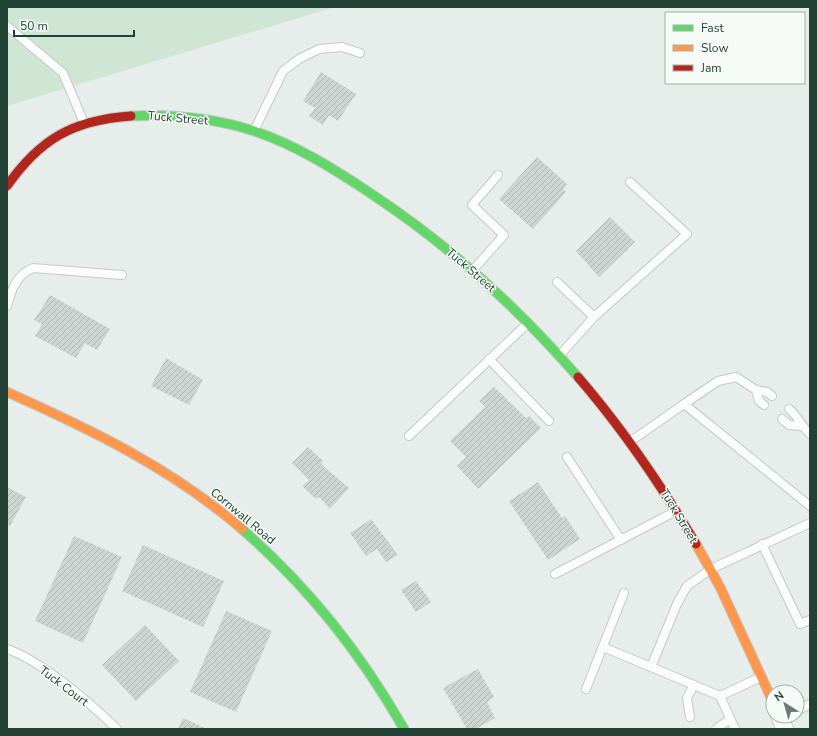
<svg xmlns="http://www.w3.org/2000/svg" width="817" height="736" viewBox="0 0 817 736" font-family="'Nunito Sans',sans-serif">
	<defs>
		<pattern id="building-hatch" width="6" height="6" patternUnits="userSpaceOnUse"><rect width="6" height="6" fill="#ced4d1"/><path d="M-1 1l2-2M0 6l6-6M5 7l2-2" fill="none" stroke="#b1b7b4"/></pattern>
	</defs>
	<rect width="100%" height="100%" fill="#e7edea"/>
	<path fill="#d0e6d5" d="M7 7H335L7 106Z"/>
	<g fill="url(#building-hatch)">
		<path d="M321 72 356 94 338 121 329 115 323 125 309 116 315 108 303 101Z"/>
		<path d="M537 157 567 184 563 189 566 192 533 229 499 199Z"/>
		<path d="M610 217 635 242 599 277 576 251Z"/>
		<path d="M50 295 110 329 97 350 85 343 76 358 35 336 42 324 34 320Z"/>
		<path d="M166 358 203 380 189 405 151 386Z"/>
		<path d="M494 387 526 418 529 416 541 428 478 489 457 466 466 457 450 441 485 407 479 401Z"/>
		<path d="M308 447 323 461 321 464 349 488 330 509 319 497 316 499 302 486 309 480 292 463Z"/>
		<path d="M538 482 562 518 565 516 580 539 548 560 509 501Z"/>
		<path d="M7 487 26 497 10 526 7 524Z"/>
		<path d="M371 519 398 555 386 562 377 549 366 556 350 533Z"/>
		<path d="M74 536 122 557 83 643 35 621Z"/>
		<path d="M143 545 224 581 203 627 122 591Z"/>
		<path d="M416 581 431 602 416 612 401 590Z"/>
		<path d="M226 611 272 631 236 712 190 692Z"/>
		<path d="M145 625 179 661 136 701 102 665Z"/>
		<path d="M478 669 494 697 487 702 495 718 476 729H467L443 688Z"/>
		<path d="M183 718 207 729H178Z"/>
	</g>
	<g fill="none" stroke-linecap="round" stroke-linejoin="round">
		<defs>
			<g id="lane">
				<path d="M7 26 63 73 84 123"/>
				<path d="M254 131 283 71 299 59 319 49 342 47 360 53"/>
				<path d="M473 270 504 235 472 205 498 175"/>
				<path d="M557 282 594 317 560 355"/>
				<path d="M7 306C12 289 16 275 33 268L122 275"/>
				<path d="M594 317 687 234 630 182"/>
				<path d="M489 359 549 421"/>
				<path d="M756 390 759 401 764 405"/>
				<path d="M684 404 718 381 736 377 756 390 767 392 772 396"/>
				<path d="M789 409C799 417 800 425 810 434"/>
				<path d="M782 419 789 425 801 426"/>
				<path d="M409 436 528 323"/>
				<path d="M631 441 684 404 810 506"/>
				<path d="M567 457 621 540"/>
				<path d="M762 544 800 624 810 620"/>
				<path d="M555 574 676 511"/>
				<path d="M603 647 651 667"/>
				<path d="M7 649C42 661 90 703 117 729"/>
				<path d="M761 677 720 696 651 667 677 604 687 586 711 569 810 523"/>
				<path d="M586 689 624 593"/>
				<path d="M720 696 735 729"/>
				<path d="M797 711 810 704"/>
				<path d="M690 717 687 698 694 685"/>
				<path d="M716 729 730 719"/>
			</g>
			<path id="street" d="M779 716 785 729"/>
			<g id="fast">
				<path d="M131 116C173 114 214 118 254 131 296 145 336 170 373 195 450 246 518 308 578 377"/>
				<path d="M242 529C309 588 360 652 404 729"/>
			</g>
			<g id="slow">
				<path d="M7 392C92 430 171 468 242 529"/>
				<path d="M696 544 720 587 773 702"/>
			</g>
			<g id="jam">
				<path d="M7 186C40 139 73 120 131 116"/>
				<path d="M578 377C623 429 661 485 696 544"/>
			</g>
		</defs>
		<use href="#lane" stroke="#c4cac7" stroke-width="10"/>
		<use href="#street" stroke="#c4cac7" stroke-width="18"/>
		<use href="#fast" stroke="#c3cac7" stroke-width="11"/>
		<use href="#slow" stroke="#c3cac7" stroke-width="11"/>
		<use href="#jam" stroke="#c3cac7" stroke-width="11"/>
		<use href="#lane" stroke="#fbfcfc" stroke-width="8"/>
		<use href="#street" stroke="#fbfcfc" stroke-width="16"/>
		<use href="#fast" stroke="#63d668" stroke-width="9"/>
		<use href="#slow" stroke="#ff974d" stroke-width="9"/>
		<use href="#jam" stroke="#b3261e" stroke-width="9"/>
	</g>
	<g text-anchor="middle" stroke-width="3" stroke-linejoin="round" paint-order="stroke">
		<g font-size="12" fill="#234236" stroke="#f6fbf8">
			<text transform="translate(178 118) rotate(5)" y="4">Tuck Street</text>
			<text transform="translate(471 270) rotate(41)" y="4">Tuck Street</text>
			<text transform="translate(243 516) rotate(40)" y="4">Cornwall Road</text>
			<text transform="translate(679 516) rotate(59)" y="4">Tuck Street</text>
			<text transform="translate(64 686) rotate(37)" y="4">Tuck Court</text>
		</g>
	</g>
	<rect width="817" height="736" fill="none" stroke="#234236" stroke-width="16"/>
	<rect x="665" y="12" width="140" height="72" fill="#f6fbf8" stroke="#a2b1aa"/>
	<rect x="673" y="25" width="20" height="6" fill="#63d668" stroke="#a2b1aa"/>
	<text x="701" y="32" font-size="12" fill="#234236">Fast</text>
	<rect x="673" y="45" width="20" height="6" fill="#ff974d" stroke="#a2b1aa"/>
	<text x="701" y="52" font-size="12" fill="#234236">Slow</text>
	<rect x="673" y="65" width="20" height="6" fill="#b3261e" stroke="#a2b1aa"/>
	<text x="701" y="72" font-size="12" fill="#234236">Jam</text>
	<g transform="translate(785 704) rotate(323)"><circle r="19" fill="#f6fbf8" stroke="#a2b1aa"/>
	<path d="M0-3L7 15L0 10L-7 15Z" fill="#687e75"/>
	<text y="-6" font-size="11" font-weight="bold" text-anchor="middle" fill="#234236">N</text>
	</g>
	<path d="M14 30v6h120v-6" fill="none" stroke="#234236" stroke-width="2"/>
	<text x="20" y="30" font-size="12" fill="#234236" stroke="#f6fbf8" stroke-width="3" paint-order="stroke">50 m</text>
</svg>
